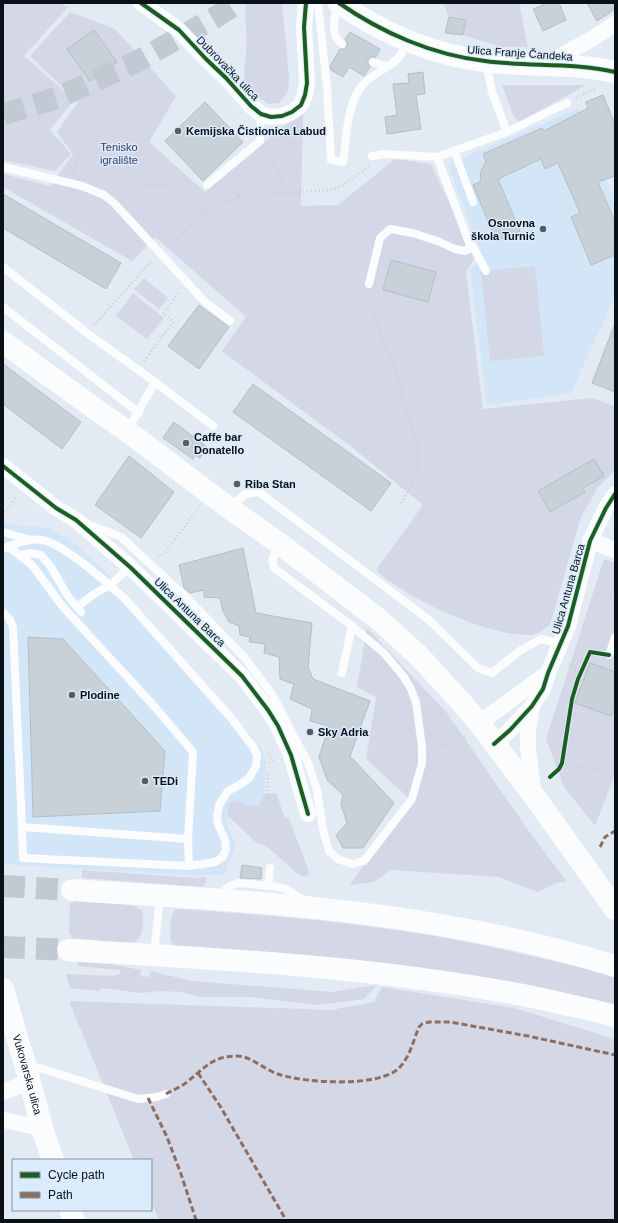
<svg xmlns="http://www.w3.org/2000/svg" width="618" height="1223" viewBox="0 0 618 1223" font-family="Helvetica,sans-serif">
	<rect width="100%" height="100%" fill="#e2ebf3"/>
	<g fill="#d3e6f7">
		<path d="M579 108 615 201V296L571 393 487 405 470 270 482 257 448 164Z"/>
		<path d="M3 522 13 525 50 528 72 541 110 576 258 743 266 762 264 794 260 805 253 807 246 806 236 800 228 807 227 825 236 846 224 874 198 876 3 864Z"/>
	</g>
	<g fill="#d3d7e6">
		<path d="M3 3H59L68 7 24 56 74 100 50 130 71 154 55 171 3 160Z"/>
		<path d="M246 3H282L289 77 288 91 279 103 269 104 261 99 246 83 244 76 247 40 245 16Z"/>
		<path d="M443 3H519L528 47H501L463 35 466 20 449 17Z"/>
		<path d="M70 12 115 29 176 96 149 142 205 192 284 126 303 114 301 206 338 205 395 159 431 164 475 257 466 272 483 409 592 398 615 406V470L598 487 581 517 550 625C544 628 537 635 531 635 489 637 407 599 376 570L423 505 353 448 222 351 246 317 155 237 132 261 3 187V174L50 186 73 154 57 132 78 102 30 56Z"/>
		<path d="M502 85H586L519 122 513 115Z"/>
		<path d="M535 266 544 356 490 361 481 271Z"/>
		<path d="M144 278 168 298 159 309 134 289Z"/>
		<path d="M133 293 164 318 147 339 116 316Z"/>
		<path d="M604 559 615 563V774L595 826 564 787 546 739Z"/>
		<path d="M367 628 447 713 526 827 567 882 555 883 538 892 499 877 391 870 374 882 350 885 410 799 366 759 376 697 357 687Z"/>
		<path d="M276 793 285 818H289L308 869 309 874C305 878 303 877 298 874L265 845 258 844 228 816V807L232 801 236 800C245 805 250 808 260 805L264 794Z"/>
		<path d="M82 870 197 878 207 877 204 887 82 878Z"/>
		<path d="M75 900 131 905C136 907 141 908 143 914 142 926 145 938 132 943L71 938 72 934 69 935 70 902 74 903Z"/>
		<path d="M180 909C254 914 328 920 402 931 438 936 474 943 509 951 545 959 580 967 615 977V1006C562 995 509 982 455 973 362 957 268 953 175 946L171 942 170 938 171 917 175 910Z"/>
		<path d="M78 962 110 964 141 970V976L149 977 150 971 192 981 332 992 377 985 364 999 318 1005 249 997H200L181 992 161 991 142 993 103 988 98 991 70 988 66 974 114 976 120 974V970L78 966Z"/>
		<path d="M382 987 514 1008 615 1039V1220H159L151 1202V1160H134L69 1001 331 1010 374 1002Z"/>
	</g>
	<g fill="#c7d1d7" stroke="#b5bec5">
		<path d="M548 3H559L566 20 543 31 533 9Z"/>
		<path d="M587 3H615V9L597 21Z"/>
		<path d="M449 17 466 20 463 35 445 33Z"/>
		<path d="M94 30 117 62 90 81 67 49Z"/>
		<path d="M350 32 380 49 376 57H371L368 60V64L370 67 364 76 349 67 343 77 331 70 330 66 340 49H344L347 46V42L345 39Z"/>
		<path d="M423 72 425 94 416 95 421 129 387 134 385 117 397 115 393 84 409 83 408 74Z"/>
		<path d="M603 95 615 124V176L598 182 615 222V255L591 265 571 217 580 213 558 163 545 169 541 159 498 179 520 231 496 241 473 185 480 182 481 171 486 162 483 154 542 128 544 131 588 108 586 102Z"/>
		<path d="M205 102 243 142 203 181 165 141Z"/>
		<path d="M3 194 121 263 106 289 3 228Z"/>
		<path d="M391 260 436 272 428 302 383 290Z"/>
		<path d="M199 305 229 327 199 369 168 346Z"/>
		<path d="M614 326H615V392L592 383Z"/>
		<path d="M3 364 81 422 62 449 3 404Z"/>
		<path d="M253 384 391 483 371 511 233 412Z"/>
		<path d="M174 422 208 448 200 458 195 455 193 459 163 438Z"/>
		<path d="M129 456 174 492 141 538 95 505Z"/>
		<path d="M594 459 604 476 583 488 585 492 550 512 538 491Z"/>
		<path d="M243 548 256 613 312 623 308 667 313 679 370 701 350 756 394 803 363 848H343L336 835 347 823 341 804 343 795 327 780 319 757 329 726 310 721 312 709 290 699 294 684 280 679 279 657 264 653 265 644 249 642 250 637 240 635 239 626 229 622 223 611 220 598 204 597V590L190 593 184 588 179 565Z"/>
		<path d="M28 637 63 639 165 751 160 811 33 817Z"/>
		<path d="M590 663 615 672V705L611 716 575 703Z"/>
		<path d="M242 865 262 868 261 879 240 878Z"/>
	</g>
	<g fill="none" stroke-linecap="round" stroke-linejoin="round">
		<path stroke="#c1cad2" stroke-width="22" stroke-dasharray="22 11" stroke-linecap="butt" d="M3 114 57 98 136 62 216 17 237 3"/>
		<g stroke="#c1cad2" stroke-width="22" stroke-dasharray="22 11" stroke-linecap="butt">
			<path d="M3 886 72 890"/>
			<path d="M3 947 68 950"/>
		</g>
		<g stroke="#cacdcf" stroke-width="2.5" stroke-dasharray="1 3" stroke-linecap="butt">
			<path d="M576 98 596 88"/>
			<path d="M266 149 288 193"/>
			<path d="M73 173C76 162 82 152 91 144"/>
			<path d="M136 179 144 187C172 178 187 195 204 215"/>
			<path d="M229 182 241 197"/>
			<path d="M167 246 193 223 222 203 241 197 258 195 330 190 342 186 369 166"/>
			<path d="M369 295 374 313 401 387V400L411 421 417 448V476L401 503"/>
			<path d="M94 325 152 260"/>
			<path d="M144 361 174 321 163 314 180 291"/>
			<path d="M3 515 17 496"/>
			<path d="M158 555 164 554 199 507"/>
			<path d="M606 598 615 597"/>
			<path d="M568 664 581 674"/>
			<path d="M434 748 446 745 466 736"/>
			<path d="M269 763 273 760 269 753"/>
			<path d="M562 763 607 771"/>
			<path d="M550 777 559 769 562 763 572 699 578 679 590 652 599 654"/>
			<path d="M267 799 268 772"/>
		</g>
		<g stroke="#fbfcfd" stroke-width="8">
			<path d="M318 3 327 87 331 160 343 162C347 137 346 107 361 87 371 73 391 68 400 56 403 52 405 46 407 42"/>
			<path d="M337 4C335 19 329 34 342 44"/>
			<path d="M373 62 386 66"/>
			<path d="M486 62 492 92 507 132"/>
			<path d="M454 150 473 202"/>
			<path d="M372 156 385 154 437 157 507 132 567 103"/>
			<path d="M3 167 82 186 104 195 114 203 205 302 230 321"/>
			<path d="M207 185 260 141 261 114"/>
			<path d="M471 243 486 271"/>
			<path d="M3 267 87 333 155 382 128 430"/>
			<path d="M369 284 380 238 390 229 413 233 440 242 455 249 465 251 471 248 437 157"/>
			<path d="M3 307 139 413"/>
			<path d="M155 382 213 426"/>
			<path d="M230 508 245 494 259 492 429 620 478 668 492 673 521 650 541 639 561 644"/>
			<path d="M87 524 121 537 189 600 244 657 272 694 308 763 317 790 323 830 329 851 338 859 353 864 364 861 412 799 422 763V747L416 702 411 689 404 677 384 653 352 626 274 568 272 560 280 545"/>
			<path d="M3 532 31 540"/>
			<path d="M3 549C14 544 30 538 42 540 63 543 110 585 126 600L232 719 254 748 257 755 256 766 249 778 241 784 228 791 219 805 217 816 218 824 225 840 226 849 223 857 215 862 189 866 188 839"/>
			<path d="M21 555 30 553 41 555 51 567 67 595 81 612"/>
			<path d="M77 607 94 594 110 585 130 567"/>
			<path d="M3 613 9 618 13 627 22 827 188 839 193 752 154 706 63 607 32 565 8 546"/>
			<path d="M609 655 615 637"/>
			<path d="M342 673 352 626"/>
			<path d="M22 827 23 858 189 866"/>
			<path d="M268 886 270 868"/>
			<path d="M218 896 230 886 238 883 272 886 286 889 305 901"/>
			<path d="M154 954 160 896"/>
			<path d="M27 1064 138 1099 157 1097 166 1094"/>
		</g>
		<g stroke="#fbfcfd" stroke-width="16">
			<path d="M141 3 179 30 206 59 226 78 251 106 261 114 271 117 282 116 292 112 301 105 305 95 307 83 304 27 306 3"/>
			<path d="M545 64 590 40 615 24"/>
			<path d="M3 466 56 508 76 520 130 567 242 676 268 710 278 726 291 755 308 814"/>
			<path d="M590 541 615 550"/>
			<path d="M532 706 528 731V749L534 795"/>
			<path d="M479 723 548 673"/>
			<path d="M494 744 510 730 532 706 543 689 548 673 568 626 590 541 606 508 615 494"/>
			<path d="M3 1092 16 1087 29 1078"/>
			<path d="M3 1120 42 1128"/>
		</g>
		<g stroke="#fbfcfd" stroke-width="22">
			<path d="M339 3C382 33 433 55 485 61 528 67 572 62 615 72"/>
			<path d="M3 342 102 414 127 431 229 508 280 544 377 618 418 655 462 703 479 723 534 796 615 909"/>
			<path id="s1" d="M3 989 29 1078 42 1128 53 1160"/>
			<path d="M70 1210 74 1220"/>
		</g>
		<g stroke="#fbfcfd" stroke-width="22">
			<path d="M72 890C131 894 190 897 250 902 372 912 497 929 615 966"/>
			<path d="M68 950C225 959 383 967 538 998 564 1004 590 1009 615 1016"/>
		</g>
		<g stroke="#8d6e63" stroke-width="3" stroke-dasharray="6 3" stroke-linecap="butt">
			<path d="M600 847 605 837 615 831"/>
			<path d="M198 1073 220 1106 286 1220"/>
			<path d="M166 1094C173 1090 181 1087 187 1082 205 1068 212 1056 237 1056 251 1056 265 1070 278 1074 304 1083 379 1088 399 1068 410 1057 413 1041 419 1027L422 1024 429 1022H450L528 1036 615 1055"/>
			<path d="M148 1098 167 1137 181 1174 196 1220"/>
		</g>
		<defs>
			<g id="cycleway">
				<path d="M141 3 179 30 206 59 226 78 251 106 261 114 271 117 282 116 292 112 301 105 305 95 307 83 304 27 306 3"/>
				<path d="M339 3C382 33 433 55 485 61 528 67 572 62 615 72"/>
				<path d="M3 466 56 508 76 520 130 567 242 676 268 710 278 726 291 755 308 814"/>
				<path d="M494 744 510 730 532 706 543 689 548 673 568 626 590 541 606 508 615 494"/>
				<path d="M550 777 559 769 562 763 572 699 578 679 590 652 609 655"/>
			</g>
		</defs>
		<use href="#cycleway" stroke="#daebfb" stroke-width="6"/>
		<use href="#cycleway" stroke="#1b5e20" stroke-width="4"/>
	</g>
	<g fill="#555d63" stroke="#daebfb" stroke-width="1.5">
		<circle cx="178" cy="131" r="4"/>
		<circle cx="543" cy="229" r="4"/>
		<circle cx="186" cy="443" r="4"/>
		<circle cx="237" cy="484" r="4"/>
		<circle cx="72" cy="695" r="4"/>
		<circle cx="310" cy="732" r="4"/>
		<circle cx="145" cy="781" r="4"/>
	</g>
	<g text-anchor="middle" stroke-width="3" stroke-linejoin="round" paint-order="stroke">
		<g font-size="11" fill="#091016" stroke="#daebfb">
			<text transform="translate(520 53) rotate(4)" y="4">Ulica Franje Čandeka</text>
			<text transform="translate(228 68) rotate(46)" y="4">Dubrovačka ulica</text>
			<text transform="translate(568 589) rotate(-74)" y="4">Ulica Antuna Barca</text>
			<text transform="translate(190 612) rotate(44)" y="4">Ulica Antuna Barca</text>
			<text dy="4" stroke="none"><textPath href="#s1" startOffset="89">Vukovarska ulica</textPath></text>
		</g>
		<g font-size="11" font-weight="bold" fill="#091016" stroke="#daebfb" text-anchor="start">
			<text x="186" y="135">Kemijska Čistionica Labud</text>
			<text x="535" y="227" text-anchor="end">Osnovna<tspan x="535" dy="13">škola Turnić</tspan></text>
			<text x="194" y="441">Caffe bar<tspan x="194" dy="13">Donatello</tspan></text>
			<text x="245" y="488">Riba Stan</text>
			<text x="80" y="699">Plodine</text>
			<text x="318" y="736">Sky Adria</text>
			<text x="153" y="785">TEDi</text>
		</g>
		<g font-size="11" fill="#3c3a64" stroke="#daebfb">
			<text x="119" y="151">Tenisko<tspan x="119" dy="13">igralište</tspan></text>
		</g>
	</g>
	<rect width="618" height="1223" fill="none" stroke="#091016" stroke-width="8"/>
	<rect x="12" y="1159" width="140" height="52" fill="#daebfb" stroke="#86939f"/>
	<rect x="20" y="1172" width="20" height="6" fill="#1b5e20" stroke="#86939f"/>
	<text x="48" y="1179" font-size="12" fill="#091016">Cycle path</text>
	<rect x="20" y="1192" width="20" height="6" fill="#8d6e63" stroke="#86939f"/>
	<text x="48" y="1199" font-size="12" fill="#091016">Path</text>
</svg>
